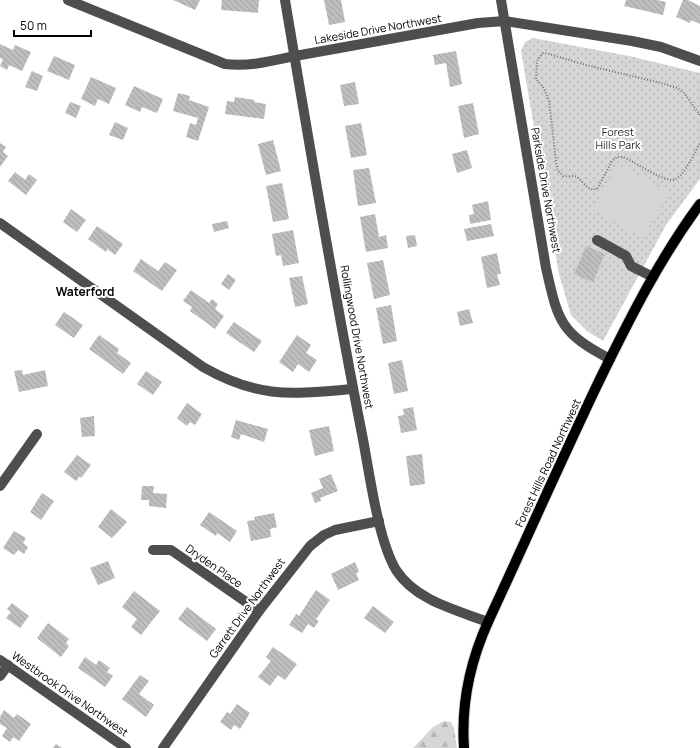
<svg xmlns="http://www.w3.org/2000/svg" width="700" height="748" viewBox="0 0 700 748" font-family="Manrope,sans-serif">
	<defs>
		<pattern id="green-dots" width="8" height="8" patternUnits="userSpaceOnUse"><rect width="8" height="8" fill="#d5d5d5"/><path d="M2 2h.1M6 6h.1" fill="none" stroke="#b5b5b5" stroke-width="1.8" stroke-linecap="round"/></pattern>
		<pattern id="forest-firs" width="22" height="20" patternUnits="userSpaceOnUse"><rect width="22" height="20" fill="#d5d5d5"/><path d="M5 1l3.5 6h-7zM16 11l3.5 6h-7z" fill="#b5b5b5"/></pattern>
		<pattern id="building-back-hatch" width="6" height="6" patternUnits="userSpaceOnUse"><rect width="6" height="6" fill="#bebebe"/><path d="M-1 5l2 2M0 0l6 6M5-1l2 2" fill="none" stroke="#a2a2a2"/></pattern>
	</defs>
	<rect width="100%" height="100%" fill="#fff"/>
	<path fill="url(#green-dots)" d="M533 38 629 56 700 73V179L666 225 603 341 587 331 571 315 559 274 521 51 525 42Z"/>
	<path fill="url(#forest-firs)" d="M444 721 451 722 454 728 457 748H413L433 727Z"/>
	<path fill="#d5d5d5" d="M618 164 669 193 643 237 593 210Z"/>
	<g fill="url(#building-back-hatch)">
		<path d="M173 0H200L195 10Z"/>
		<path d="M222 0H259L258 13 221 10Z"/>
		<path d="M324 0H341L345 22 329 25Z"/>
		<path d="M626 0H657L666 2 663 15 624 6Z"/>
		<path d="M683 0H688L700 6V24L691 20 690 23 676 17Z"/>
		<path d="M0 44 13 50 15 45 31 52 22 71 9 65 7 70 0 66 3 59 0 58Z"/>
		<path d="M456 51 462 84 450 87 446 63 435 65 433 55Z"/>
		<path d="M54 56 75 65 69 80 47 71Z"/>
		<path d="M32 71 43 76 37 91 25 87Z"/>
		<path d="M91 77 116 88 109 104 98 99 95 106 81 99Z"/>
		<path d="M355 82 359 104 344 106 340 85Z"/>
		<path d="M134 86 163 99 157 113 142 107 140 112 125 105Z"/>
		<path d="M178 93 190 96 189 100 209 107 198 141 186 137 190 123 196 125 198 118 173 111Z"/>
		<path d="M235 97 255 100 254 102 266 104 264 119 225 114 227 101 234 102Z"/>
		<path d="M70 102 81 106 76 118 65 113Z"/>
		<path d="M473 103 479 134 464 138 458 106Z"/>
		<path d="M115 122 128 128 123 140 109 135Z"/>
		<path d="M361 123 367 155 351 158 345 126Z"/>
		<path d="M273 140 281 171 266 175 258 144Z"/>
		<path d="M0 143 6 147 3 152 8 156 0 167Z"/>
		<path d="M467 150 472 168 457 173 452 154Z"/>
		<path d="M369 168 376 203 358 206 353 170Z"/>
		<path d="M15 172 25 180 29 174 37 180 26 195 8 181Z"/>
		<path d="M282 183 289 219 273 222 266 186Z"/>
		<path d="M488 201 491 220 470 224 469 215 474 214 472 205Z"/>
		<path d="M71 209 86 220 77 232 63 222Z"/>
		<path d="M375 214 379 237 386 235 388 248 366 252 360 217Z"/>
		<path d="M227 221 229 228 214 232 212 224Z"/>
		<path d="M491 224 494 236 467 241 464 229Z"/>
		<path d="M97 226 123 244 115 255 107 249 106 252 88 239Z"/>
		<path d="M293 230 299 263 283 266 281 255 276 256 272 234Z"/>
		<path d="M415 235 417 246 408 248 406 236Z"/>
		<path d="M586 246 605 254 593 282 574 274Z"/>
		<path d="M497 253 501 274H497L500 285 487 288 481 257Z"/>
		<path d="M141 259 158 271 165 262 177 270 162 291 133 271Z"/>
		<path d="M383 260 390 295 374 299 367 263Z"/>
		<path d="M228 274 236 280 229 290 221 284Z"/>
		<path d="M302 276 308 304 295 307 289 278Z"/>
		<path d="M191 290 209 303 212 299 218 304 215 309 224 316 215 329 190 311 192 307 183 301Z"/>
		<path d="M391 305 397 341 383 344 376 308Z"/>
		<path d="M469 309 473 323 460 326 457 312Z"/>
		<path d="M64 312 83 325 74 338 55 325Z"/>
		<path d="M234 322 262 341 254 352 226 333Z"/>
		<path d="M99 335 119 349 117 353 131 363 123 374 89 349Z"/>
		<path d="M297 335 311 345 306 353 317 360 309 372 298 364 293 372 279 362Z"/>
		<path d="M402 360 408 391 394 394 388 363Z"/>
		<path d="M22 370 23 375 45 370 48 386 19 392 14 371Z"/>
		<path d="M146 371 162 382 153 395 137 384Z"/>
		<path d="M187 403 202 414 195 425 190 422 187 426 177 418Z"/>
		<path d="M413 407 417 430 401 433 398 416 404 415 403 409Z"/>
		<path d="M94 416 95 436 82 437 80 418Z"/>
		<path d="M236 420 268 429 264 442 241 434 239 440 231 437Z"/>
		<path d="M329 426 334 451 315 456 309 430Z"/>
		<path d="M422 454 425 484 410 486 406 456Z"/>
		<path d="M77 455 91 465 81 478 80 476 76 481 64 472Z"/>
		<path d="M331 474 338 491 320 498 321 501 315 503 311 493 323 488 319 479Z"/>
		<path d="M142 486H154L153 493 167 494 166 508 149 506V500H141Z"/>
		<path d="M42 493 54 501 41 520 30 512Z"/>
		<path d="M111 509 127 522 112 538 98 527Z"/>
		<path d="M209 512 237 531 230 542 217 533 216 536 200 525Z"/>
		<path d="M274 513 277 527 270 529 271 537 251 541 247 521 255 520 254 517Z"/>
		<path d="M14 531 26 538 23 543 28 547 24 554 18 550 14 555 3 548Z"/>
		<path d="M108 561 115 578 98 585 90 568Z"/>
		<path d="M355 562 359 572 356 573 359 580 338 590 331 574Z"/>
		<path d="M316 590 330 600 316 619 319 621 314 628 308 624 302 633 289 625 296 614 299 616Z"/>
		<path d="M134 591 160 611 141 635 131 627 137 619 122 607Z"/>
		<path d="M12 603 29 616 20 628 6 618 11 612 7 609Z"/>
		<path d="M373 606 394 622 385 633 364 618Z"/>
		<path d="M187 607 216 629 207 641 178 619Z"/>
		<path d="M48 623 69 639 66 643 69 646 61 657 37 638Z"/>
		<path d="M273 647 297 664 285 680 278 675 270 686 258 677 271 661 266 657Z"/>
		<path d="M85 657 96 665 99 660 110 668 107 672 113 676 105 687 78 668Z"/>
		<path d="M140 675 149 681 139 694 154 705 146 717 122 699Z"/>
		<path d="M237 704 250 713 240 729 234 725 231 730 220 722 227 712 230 714Z"/>
		<path d="M4 710 14 718 17 714 31 724 19 741 13 737 10 742 2 736 7 728 0 724V717Z"/>
		<path d="M56 744 62 748H53Z"/>
	</g>
	<g fill="none" stroke-linecap="round" stroke-linejoin="round">
		<defs>
			<path id="major" d="M464 748C461 704 470 662 488 622 526 540 562 458 601 377 630 318 660 258 700 204"/>
		</defs>
		<use href="#major" stroke="#dbdbdb" stroke-width="12"/>
		<path stroke="#707070" stroke-width="2" stroke-dasharray="1 2" stroke-linecap="butt" d="M700 115 684 93 677 88 661 83 586 65 549 54 543 53 537 61 536 79 543 87 549 100 557 169 563 176C567 177 573 175 577 177 584 182 587 191 597 189L612 161 617 157H623C634 161 667 185 676 179 685 174 695 152 700 143"/>
		<g stroke="#4e4e4e" stroke-width="10">
			<path d="M68 0 225 64C249 67 272 61 295 56L478 23 505 21 632 41 661 47 700 61"/>
			<path d="M285 0C309 143 333 287 361 429 369 468 377 538 396 570 415 600 456 610 488 622"/>
			<path d="M501 0 546 268C558 321 560 333 610 359"/>
			<path d="M0 223 203 367C259 399 291 394 353 389"/>
			<path d="M597 240 626 256 631 266 653 277"/>
			<path d="M0 486 37 434"/>
			<path d="M153 550H171L259 611"/>
			<path d="M0 660 126 748"/>
			<path d="M0 676 8 665"/>
			<path d="M163 748 259 611 310 546 324 535 335 530 379 521"/>
		</g>
		<use href="#major" stroke="#000" stroke-width="10"/>
	</g>
	<g text-anchor="middle" stroke-width="4" stroke-linejoin="round" paint-order="stroke">
		<g font-size="11" fill="#000" stroke="#fff">
			<text transform="translate(378 29) rotate(-10)" y="4">Lakeside Drive Northwest</text>
			<text transform="translate(546 190) rotate(80)" y="4">Parkside Drive Northwest</text>
			<text transform="translate(357 337) rotate(80)" y="4">Rollingwood Drive Northwest</text>
			<text transform="translate(548 463) rotate(-65)" y="4">Forest Hills Road Northwest</text>
			<text transform="translate(214 566) rotate(35)" y="4">Dryden Place</text>
			<text transform="translate(247 608) rotate(-54)" y="4">Garrett Drive Northwest</text>
			<text transform="translate(70 694) rotate(35)" y="4">Westbrook Drive Northwest</text>
		</g>
		<g font-size="11" fill="#2c2c2c" stroke="#fff">
			<text x="618" y="136">Forest<tspan x="618" dy="13">Hills Park</tspan></text>
		</g>
		<g font-size="12" font-weight="bold" fill="#000" stroke="#fff">
			<text x="85" y="296">Waterford</text>
		</g>
	</g>
	<path d="M14 30v6h77v-6" fill="none" stroke="#000000" stroke-width="2"/>
	<text x="20" y="30" font-size="12" fill="#000000" stroke="#ffffff" stroke-width="3" paint-order="stroke">50 m</text>
</svg>
